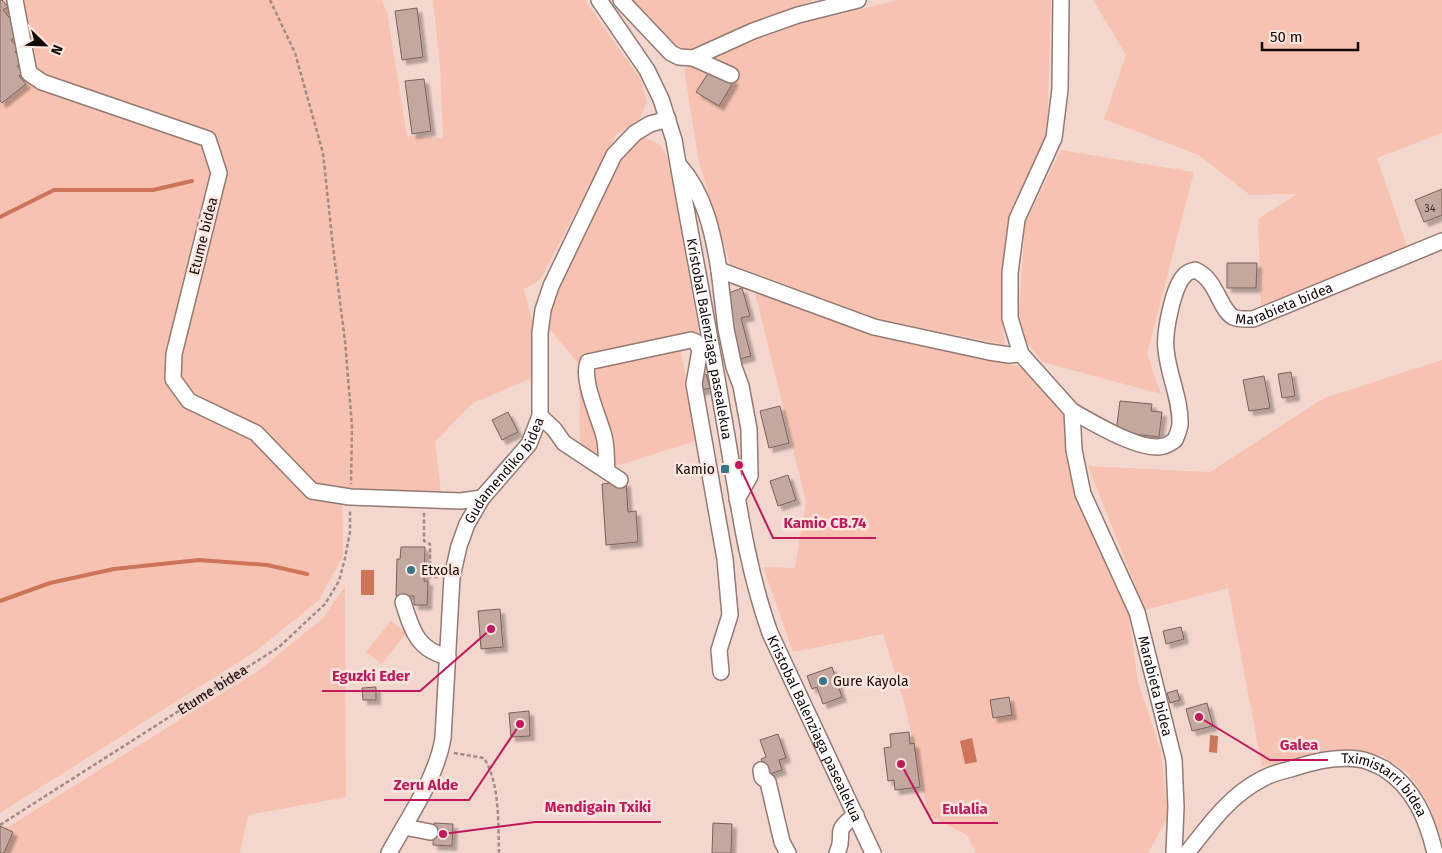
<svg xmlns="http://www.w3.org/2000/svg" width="1442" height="853" viewBox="0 0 1442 853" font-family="'Fira Sans',sans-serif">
	<defs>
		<filter id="shadow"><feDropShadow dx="4.5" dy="4.5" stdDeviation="1" flood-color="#0004"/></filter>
	</defs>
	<rect width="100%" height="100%" fill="#f3d7ce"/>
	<g fill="#f7c2b1">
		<path d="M0 0H381L387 12 407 136 443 138 440 66 433 0H585L641 80 647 102 639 120 616 135 540 280 524 289 534 329 535 377 473 403 435 442 441 492 342 488 343 556 319 600 256 651 0 813Z"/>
		<path d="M628 0H814L690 52 668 41Z"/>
		<path d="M899 0H1051L1047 135 1011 217 1001 313 1005 345 876 318 730 264 699 162 684 69 797 24Z"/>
		<path d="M1093 0H1442V133L1377 158 1407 246 1261 307 1258 219 1297 194 1250 195 1199 155 1104 119 1126 55Z"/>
		<path d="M643 138C659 142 661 144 668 159L699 333 678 339 699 440 616 466 601 461 580 448 579 364 547 326 549 309 558 283 618 161 634 140Z"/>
		<path d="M1061 150 1194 172 1147 354 1161 394 1042 362 1026 341 1019 313 1025 223Z"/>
		<path d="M755 292 866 333 1021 367 1064 415 1076 493 1128 611 1138 682 1161 751 1168 817 1148 853H976L967 835 928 815 906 709 883 634 793 652 763 567 795 568 806 502Z"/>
		<path d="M1442 360V839L1428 802 1408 773 1383 756 1353 749 1262 766 1228 588 1145 610 1088 466 1210 472 1324 398Z"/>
		<path d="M345 586 346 797 248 815 240 853H0V826L8 827 258 671 323 618Z"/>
		<path d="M391 621 406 633 382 664 366 652Z"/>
	</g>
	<g fill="#cc7559">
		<rect x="361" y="570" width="13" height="25"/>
		<path d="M1210 735 1218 736 1217 753 1209 752Z"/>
		<path d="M972 738 977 762 965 764 960 741Z"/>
	</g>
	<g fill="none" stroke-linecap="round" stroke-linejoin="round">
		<g stroke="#cc7559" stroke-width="4">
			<path d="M0 217 54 190H153L192 181"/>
			<path d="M0 601 50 583 114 569 199 560 267 565 307 574"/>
		</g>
	</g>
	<g fill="#c3a89f" stroke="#7a6159" filter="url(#shadow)">
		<path d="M0 0H2L8 7 3 10 18 28 12 32 15 36 11 40 19 49 15 52 23 61 17 66 23 73 19 76 26 84 2 103 0 101Z"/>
		<path d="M417 8 423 57 402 60 395 11Z"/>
		<path d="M712 67 734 81 719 106 696 92Z"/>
		<path d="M424 79 431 131 412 134 405 81Z"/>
		<path d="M1442 189V215L1424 222 1415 200Z"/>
		<path d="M1227 263H1257L1256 288H1227Z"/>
		<path d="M742 288 750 316 741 318 751 356 736 360 725 307 731 305 726 294Z"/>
		<path d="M1291 372 1295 396 1282 398 1278 374Z"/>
		<path d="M706 374 710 388 699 391 696 377Z"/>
		<path d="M1264 376 1270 408 1249 411 1243 380Z"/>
		<path d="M1120 401 1152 404 1151 411 1162 412 1159 437 1116 432Z"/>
		<path d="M780 406 789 443 769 448 760 411Z"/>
		<path d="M508 412 518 432 502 440 492 420Z"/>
		<path d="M788 475 796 500 778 506 770 481Z"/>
		<path d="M626 482 628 512 636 511 638 542 606 545 602 484Z"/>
		<path d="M401 547H425L424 581H428L427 605H414V596H396L397 559H400Z"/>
		<path d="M500 609 503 647 481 649 478 611Z"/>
		<path d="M1181 627 1184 639 1166 644 1163 631Z"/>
		<path d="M832 667 842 697 823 704 817 687 812 689 807 676Z"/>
		<path d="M376 687V700H363L362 688Z"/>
		<path d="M1177 690 1180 700 1170 703 1167 693Z"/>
		<path d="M1009 697 1012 715 993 718 990 700Z"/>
		<path d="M1207 703 1213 726 1192 731 1186 709Z"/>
		<path d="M529 711 530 736 511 737 509 713Z"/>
		<path d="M909 732 910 744 914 743 920 787 895 790 894 780 888 781 884 748 891 747 890 734Z"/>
		<path d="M778 734 786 758 779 760 782 770 767 775 761 759 766 757 760 740Z"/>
		<path d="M434 823 453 824 452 846 433 845Z"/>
		<path d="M713 823 732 824 731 853H712Z"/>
		<path d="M0 826 13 832 4 853H0Z"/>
	</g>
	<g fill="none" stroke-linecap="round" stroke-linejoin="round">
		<defs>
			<g id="minor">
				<path d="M15 0 29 73 42 82 208 139 219 173 174 354 173 379 189 401 256 433 312 491 350 497 461 501 482 498"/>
				<path id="s2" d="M599 0 647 70 661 99 674 140C689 229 707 318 722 408 736 484 744 560 770 633L873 853"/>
				<path d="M621 0 671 53 679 57 693 58 753 31 798 15 858 0"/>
				<path id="s3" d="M1061 0 1060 89 1054 138 1017 219 1010 273V318L1021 354 1072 411 1074 450 1083 494 1137 612 1174 760 1176 807 1174 853"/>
				<path d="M693 58 731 75"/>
				<path d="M679 165C705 194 713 233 719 270"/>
				<path id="s4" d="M1072 411C1092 422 1142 453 1164 446 1168 445 1172 442 1175 440 1177 436 1179 430 1180 425 1181 399 1168 375 1166 349 1164 333 1173 286 1185 275 1187 272 1192 271 1195 270 1217 279 1219 309 1233 317 1239 320 1246 319 1253 319L1442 241"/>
				<path d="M540 416 554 429 564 443 620 480"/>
				<path d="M607 471C606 460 607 447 604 436 599 417 581 380 588 362L691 340 696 342 700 350 694 384 725 559 730 615 719 650 721 672"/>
				<path d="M737 499 750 476 749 429 741 386 734 367 726 329 719 270 874 327 989 352 1009 355 1021 354"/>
				<path d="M403 602C412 630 417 650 448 657"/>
				<path d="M761 770 762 777 768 782 782 842 788 853"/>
				<path d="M404 827 430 832"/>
				<path id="s5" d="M389 853C408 818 437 777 443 738L452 577 459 546 467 524 482 498 529 444 540 416V333L543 310 551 286 614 155 635 133 650 124 668 119"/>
				<path d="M837 853C847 833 830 833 856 815"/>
				<path id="s6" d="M1187 853C1209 825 1229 796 1262 779 1272 773 1284 771 1294 768 1315 761 1336 756 1358 759 1367 760 1375 764 1383 768 1414 787 1427 819 1435 853"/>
			</g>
		</defs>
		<use href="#minor" stroke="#937a72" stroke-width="18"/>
		<g stroke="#a18c85" stroke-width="2.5" stroke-dasharray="4 2.5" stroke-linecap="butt">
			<path d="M270 0 295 53 323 153 333 247 345 341 352 426 351 484"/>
			<path d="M424 513V541L430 544V577H440"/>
			<path d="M454 753 484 758C500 784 498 822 499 853"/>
			<path id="s1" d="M0 825 279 647 325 604 339 581 345 558 350 532V509"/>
		</g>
		<use href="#minor" stroke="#fff" stroke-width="15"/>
	</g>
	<g fill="#357689" stroke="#fce6de" stroke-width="2">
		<rect x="720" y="464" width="10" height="10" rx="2.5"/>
		<circle cx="411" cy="570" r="5"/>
		<circle cx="823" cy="681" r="5"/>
	</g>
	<g text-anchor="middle" stroke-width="5" stroke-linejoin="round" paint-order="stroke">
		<g font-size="11" fill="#3e312d">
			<text x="1430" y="212">34</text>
		</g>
		<g font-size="14" fill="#120907" stroke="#fce6de">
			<text transform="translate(203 236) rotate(-76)" y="5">Etume bidea</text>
			<text dy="5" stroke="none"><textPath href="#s4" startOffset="411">Marabieta bidea</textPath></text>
			<text dy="5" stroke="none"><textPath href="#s2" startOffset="362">Kristobal Balenziaga pasealekua</textPath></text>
			<text dy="5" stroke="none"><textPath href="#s5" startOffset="410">Gudamendiko bidea</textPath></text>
			<text dy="5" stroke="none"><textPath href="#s3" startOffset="731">Marabieta bidea</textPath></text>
			<text dy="5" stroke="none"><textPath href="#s1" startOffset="252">Etume bidea</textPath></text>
			<text dy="5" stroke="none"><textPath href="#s2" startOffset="768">Kristobal Balenziaga pasealekua</textPath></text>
			<text dy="5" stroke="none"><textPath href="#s6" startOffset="242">Tximistarri bidea</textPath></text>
		</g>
		<g font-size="14" fill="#120907" stroke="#fce6de" text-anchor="start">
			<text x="715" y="474" text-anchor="end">Kamio</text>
			<text x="421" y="575">Etxola</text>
			<text x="833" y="686">Gure Kayola</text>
		</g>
	</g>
	<path fill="none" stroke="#c2185b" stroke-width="2" d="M739 465L773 538H876M491 629L420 691H322M1199 717L1270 760H1328M520 724L469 800H384M443 834L535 822H661M901 764L933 823H998"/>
	<g fill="#c2185b" stroke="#fce6de" stroke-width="2">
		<circle cx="739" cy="465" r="5"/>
		<circle cx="491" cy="629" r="5"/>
		<circle cx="1199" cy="717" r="5"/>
		<circle cx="520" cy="724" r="5"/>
		<circle cx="443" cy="834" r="5"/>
		<circle cx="901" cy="764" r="5"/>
	</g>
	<g font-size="15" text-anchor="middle" font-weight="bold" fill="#c2185b" stroke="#fce6de" stroke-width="5" stroke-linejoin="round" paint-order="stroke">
		<text x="825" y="528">Kamio CB.74</text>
		<text x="371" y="681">Eguzki Eder</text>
		<text x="1299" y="750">Galea</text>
		<text x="426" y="790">Zeru Alde</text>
		<text x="598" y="812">Mendigain Txiki</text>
		<text x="965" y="814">Eulalia</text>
	</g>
	<g transform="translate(45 45) rotate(113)" stroke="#fce6de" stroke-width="4" paint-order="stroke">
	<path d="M0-4L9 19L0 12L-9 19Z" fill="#120907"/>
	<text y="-8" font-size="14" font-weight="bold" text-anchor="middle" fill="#120907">N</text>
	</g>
	<path d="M1262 42v8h96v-8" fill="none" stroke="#120907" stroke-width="2.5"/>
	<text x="1270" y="42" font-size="15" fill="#120907" stroke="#fce6de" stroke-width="4" paint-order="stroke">50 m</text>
</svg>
